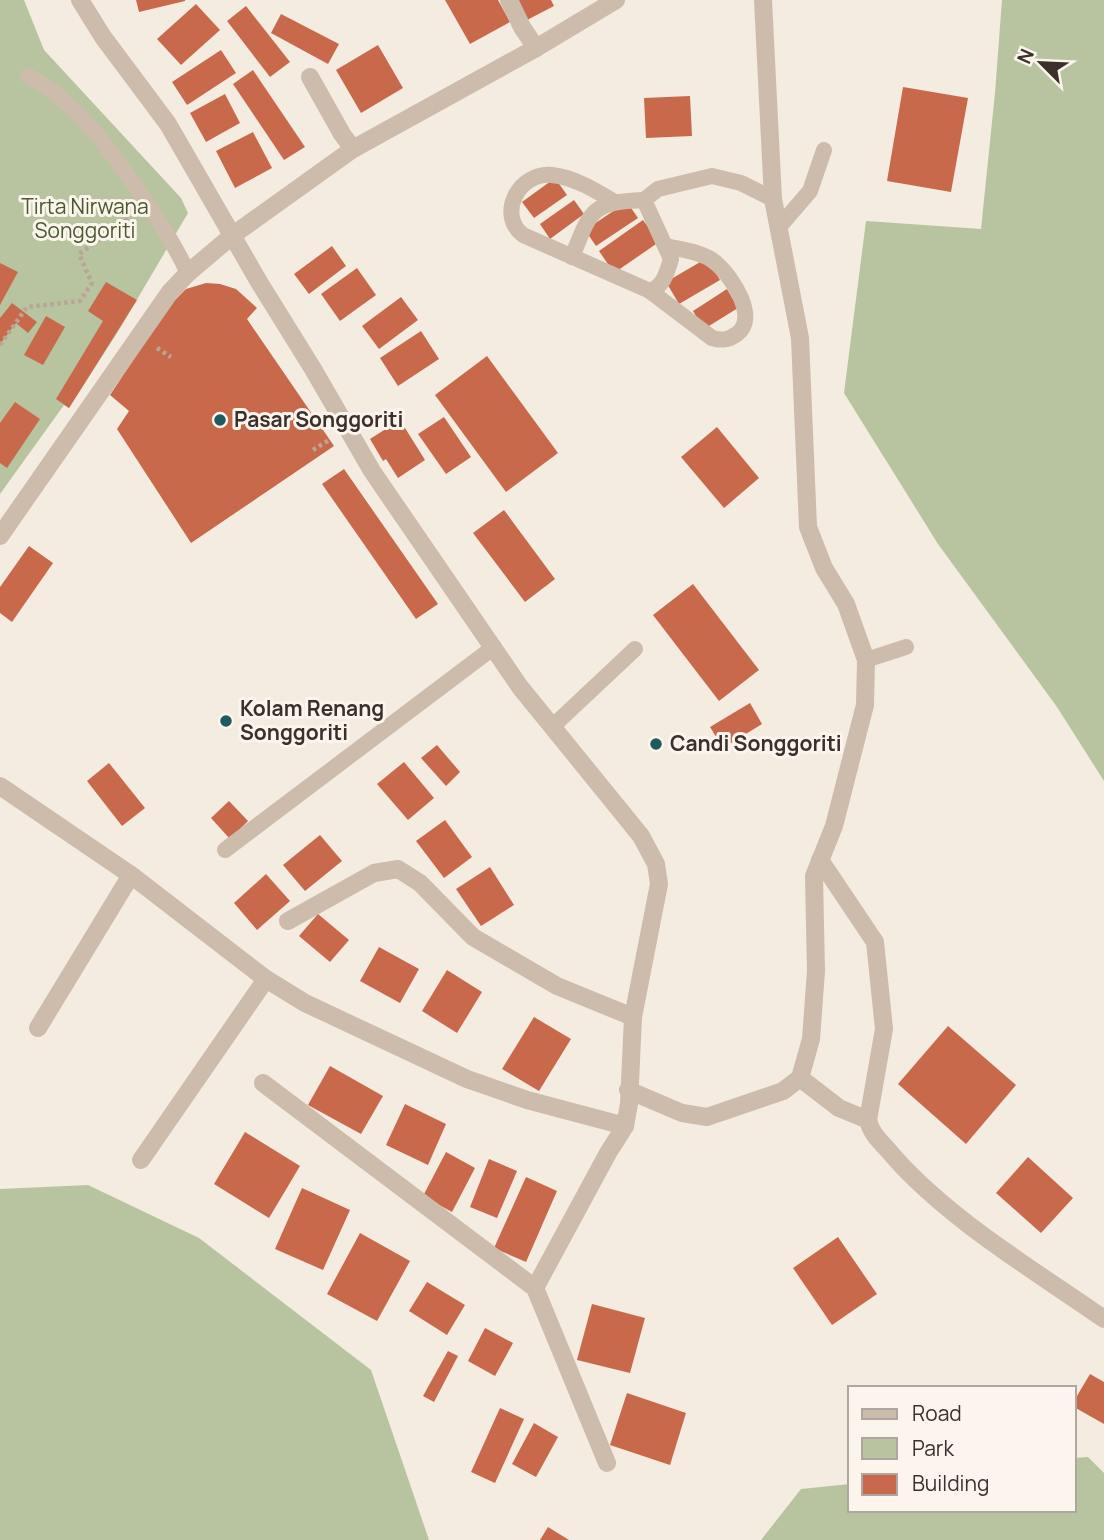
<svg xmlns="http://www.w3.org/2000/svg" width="1104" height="1540" viewBox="0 0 1104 1540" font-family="Manrope,sans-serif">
	<rect width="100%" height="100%" fill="#f4ebe1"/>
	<g fill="#b8c4a0">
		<path d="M0 0H24L44 50 181 198 188 213 119 330 69 408 64 405 0 494Z"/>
		<path d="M1002 0H1104V781L1057 707 938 544 844 393 866 221 981 229 995 93Z"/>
		<path d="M88 1185 199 1238 371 1370 429 1540H0V1189Z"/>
		<path d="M1088 1457 1104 1473V1540H761L801 1489 850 1484V1510H1074V1458Z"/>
	</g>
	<g fill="#c8694b">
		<path d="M136 0H185V1L139 12Z"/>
		<path d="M445 0H498L510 22 470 44Z"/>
		<path d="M518 0H551L554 6 527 20Z"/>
		<path d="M196 4 220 30 181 65 157 39Z"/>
		<path d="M246 6 290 62 270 77 227 21Z"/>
		<path d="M281 14 339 44 328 64 271 33Z"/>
		<path d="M378 45 403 88 361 113 336 70Z"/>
		<path d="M221 50 236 73 187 105 172 82Z"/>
		<path d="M253 70 305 147 284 160 233 84Z"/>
		<path d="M903 87 968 98 951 192 887 181Z"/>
		<path d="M225 94 240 123 206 142 190 113Z"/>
		<path d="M690 96 692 136 646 138 644 98Z"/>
		<path d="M253 132 272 168 235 188 216 151Z"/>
		<path d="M555 178 567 195 534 218 522 202Z"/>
		<path d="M574 200 584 214 550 239 540 224Z"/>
		<path d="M627 202 638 218 596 246 585 230Z"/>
		<path d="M643 220 659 242 614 273 599 251Z"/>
		<path d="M332 246 346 266 309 294 294 274Z"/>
		<path d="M707 258 720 280 679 304 666 282Z"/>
		<path d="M0 263 18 272 0 305Z"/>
		<path d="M357 268 376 295 340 321 321 294Z"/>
		<path d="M106 282 137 300 69 408 56 399 103 321 88 311Z"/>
		<path d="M206 283 220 284 236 289 257 308 247 319 334 446 191 543 117 429 129 411 110 395 169 306 186 289Z"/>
		<path d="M727 289 738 308 704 329 693 311Z"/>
		<path d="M401 297 418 320 379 349 362 326Z"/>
		<path d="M12 303 37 322 28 333 16 323 0 344V318Z"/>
		<path d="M46 316 65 327 43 365 24 355Z"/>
		<path d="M421 331 439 359 398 386 380 358Z"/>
		<path d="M487 356 558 453 506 492 435 395Z"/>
		<path d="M15 402 40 419 7 468 0 463V423Z"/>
		<path d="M444 417 471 457 446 474 418 434Z"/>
		<path d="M400 420 425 460 398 478 386 459 383 461 370 439Z"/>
		<path d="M717 427 759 478 724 508 681 457Z"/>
		<path d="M344 469 438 604 416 619 322 484Z"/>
		<path d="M504 510 555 579 525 602 473 533Z"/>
		<path d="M29 546 53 563 12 622 0 613V587Z"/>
		<path d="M693 584 759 670 719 701 653 615Z"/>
		<path d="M750 703 762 724 723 748 710 727Z"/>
		<path d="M437 745 460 772 446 786 421 758Z"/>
		<path d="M404 762 434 798 408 820 377 784Z"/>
		<path d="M109 763 145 808 122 826 87 781Z"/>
		<path d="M229 801 248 821 230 839 211 818Z"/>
		<path d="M445 820 472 857 444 878 416 841Z"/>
		<path d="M320 835 342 861 305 891 283 865Z"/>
		<path d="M490 867 514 905 481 926 456 889Z"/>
		<path d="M266 874 290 901 257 930 234 903Z"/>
		<path d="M318 914 349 940 330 962 299 936Z"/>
		<path d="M379 947 419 969 400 1003 360 981Z"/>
		<path d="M447 970 482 992 457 1033 422 1011Z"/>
		<path d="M534 1017 571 1039 539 1091 502 1069Z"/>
		<path d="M948 1026 1016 1085 966 1144 898 1084Z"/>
		<path d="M330 1066 383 1096 361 1134 308 1105Z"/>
		<path d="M405 1104 446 1124 428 1165 386 1145Z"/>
		<path d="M245 1132 300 1166 269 1218 214 1184Z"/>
		<path d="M446 1152 475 1168 452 1212 423 1196Z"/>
		<path d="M1028 1157 1073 1198 1041 1233 996 1193Z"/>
		<path d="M489 1159 517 1171 497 1218 470 1207Z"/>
		<path d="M526 1177 557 1191 526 1262 494 1248Z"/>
		<path d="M302 1188 350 1210 323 1270 275 1249Z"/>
		<path d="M360 1233 410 1261 377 1321 327 1294Z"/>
		<path d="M838 1237 877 1294 832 1325 793 1268Z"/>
		<path d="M427 1282 465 1305 447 1335 409 1311Z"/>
		<path d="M592 1304 645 1318 630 1373 577 1360Z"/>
		<path d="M485 1328 513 1343 495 1376 468 1361Z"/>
		<path d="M448 1351 458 1356 434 1402 423 1396Z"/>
		<path d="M1090 1374 1104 1382V1424L1074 1407V1401Z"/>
		<path d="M627 1393 686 1413 670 1465 610 1445Z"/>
		<path d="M500 1408 524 1419 495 1483 471 1472Z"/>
		<path d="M534 1423 558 1437 536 1477 512 1464Z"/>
		<path d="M548 1527 569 1540H540Z"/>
	</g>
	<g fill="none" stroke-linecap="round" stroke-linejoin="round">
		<g stroke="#b9a596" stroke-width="4.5" stroke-dasharray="3.5 3.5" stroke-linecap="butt">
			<path d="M0 345 27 307 80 301 92 283 79 254 131 217"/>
			<path d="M157 348 171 357"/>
			<path d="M313 450 329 440"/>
		</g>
		<g stroke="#cdbbac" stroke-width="16">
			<path d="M28 76C70 98 99 135 126 173 149 206 171 237 188 273"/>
			<path d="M613 201C595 190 573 177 552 175 518 172 497 215 523 235L650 291C664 286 667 272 671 259L644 200 658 189 712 176 741 183 773 199"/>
			<path d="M779 227 810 191 824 150"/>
			<path d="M572 257C591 210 591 202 644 200"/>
			<path d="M650 291 712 338C722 341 728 340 737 334 759 318 732 277 717 264 705 252 682 250 666 246"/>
			<path d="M866 660 906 647"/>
			<path d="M552 727 635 649"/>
			<path d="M225 850 494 647"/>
		</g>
		<g stroke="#cdbbac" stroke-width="18">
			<path d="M80 0 103 37 168 124 259 282 313 369 372 471 520 687 641 836 656 864 659 884 633 1017 629 1104 625 1126 608 1153 535 1288"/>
			<path d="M509 0 522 27 536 48"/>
			<path d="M310 77 342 134 353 149"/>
			<path d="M0 536 170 292 188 273 233 235 353 149 536 48 616 0"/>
			<path d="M0 786 131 875 266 979 305 1003 467 1079 527 1100 625 1126"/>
			<path d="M820 860 875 942 884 1029 868 1120"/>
			<path d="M288 921 374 873 398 869 420 883 473 937 557 986 633 1017"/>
			<path d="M38 1028 131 875"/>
			<path d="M800 1078 839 1108 868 1120C871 1133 879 1140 888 1150 943 1216 1034 1270 1104 1319"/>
			<path d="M263 1083 535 1288 607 1463"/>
			<path d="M628 1090 682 1113 707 1117 783 1091 800 1078 811 1039 816 971 814 876 834 826 865 705 866 660 846 604 824 568 808 527 800 338 773 199 763 0"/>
			<path d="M141 1160 266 979"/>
		</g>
	</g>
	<g fill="#1f5a5e" stroke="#fbf5ee" stroke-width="2.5">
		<circle cx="220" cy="420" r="7"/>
		<circle cx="226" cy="721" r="7"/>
		<circle cx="656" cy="744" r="7"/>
	</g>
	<g text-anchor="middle" stroke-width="6" stroke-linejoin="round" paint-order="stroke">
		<g font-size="21" fill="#4a5a2e" stroke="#fbf5ee">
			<text x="85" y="214">Tirta Nirwana<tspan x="85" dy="24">Songgoriti</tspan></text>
		</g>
		<g font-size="21" font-weight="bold" fill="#3b302b" stroke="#fbf5ee" text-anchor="start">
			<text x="234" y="427">Pasar Songgoriti</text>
			<text x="240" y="716">Kolam Renang<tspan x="240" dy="24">Songgoriti</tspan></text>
			<text x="670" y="751">Candi Songgoriti</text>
		</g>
	</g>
	<rect x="848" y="1386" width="228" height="126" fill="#fbf5ee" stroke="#aea6a0" stroke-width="2"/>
	<rect x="862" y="1409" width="35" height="10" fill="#cdbbac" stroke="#aea6a0" stroke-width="2"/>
	<text x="912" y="1421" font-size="21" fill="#3b302b">Road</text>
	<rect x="862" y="1438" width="35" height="21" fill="#b8c4a0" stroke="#aea6a0" stroke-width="2"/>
	<text x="912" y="1456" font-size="21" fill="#3b302b">Park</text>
	<rect x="862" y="1474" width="35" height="21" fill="#c8694b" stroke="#aea6a0" stroke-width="2"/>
	<text x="912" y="1491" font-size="21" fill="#3b302b">Building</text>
	<g transform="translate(1041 63) rotate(294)" stroke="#fbf5ee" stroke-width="5" paint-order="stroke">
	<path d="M0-5L12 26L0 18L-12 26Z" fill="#3b302b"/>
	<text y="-10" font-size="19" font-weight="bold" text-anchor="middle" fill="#3b302b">N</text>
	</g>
</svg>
